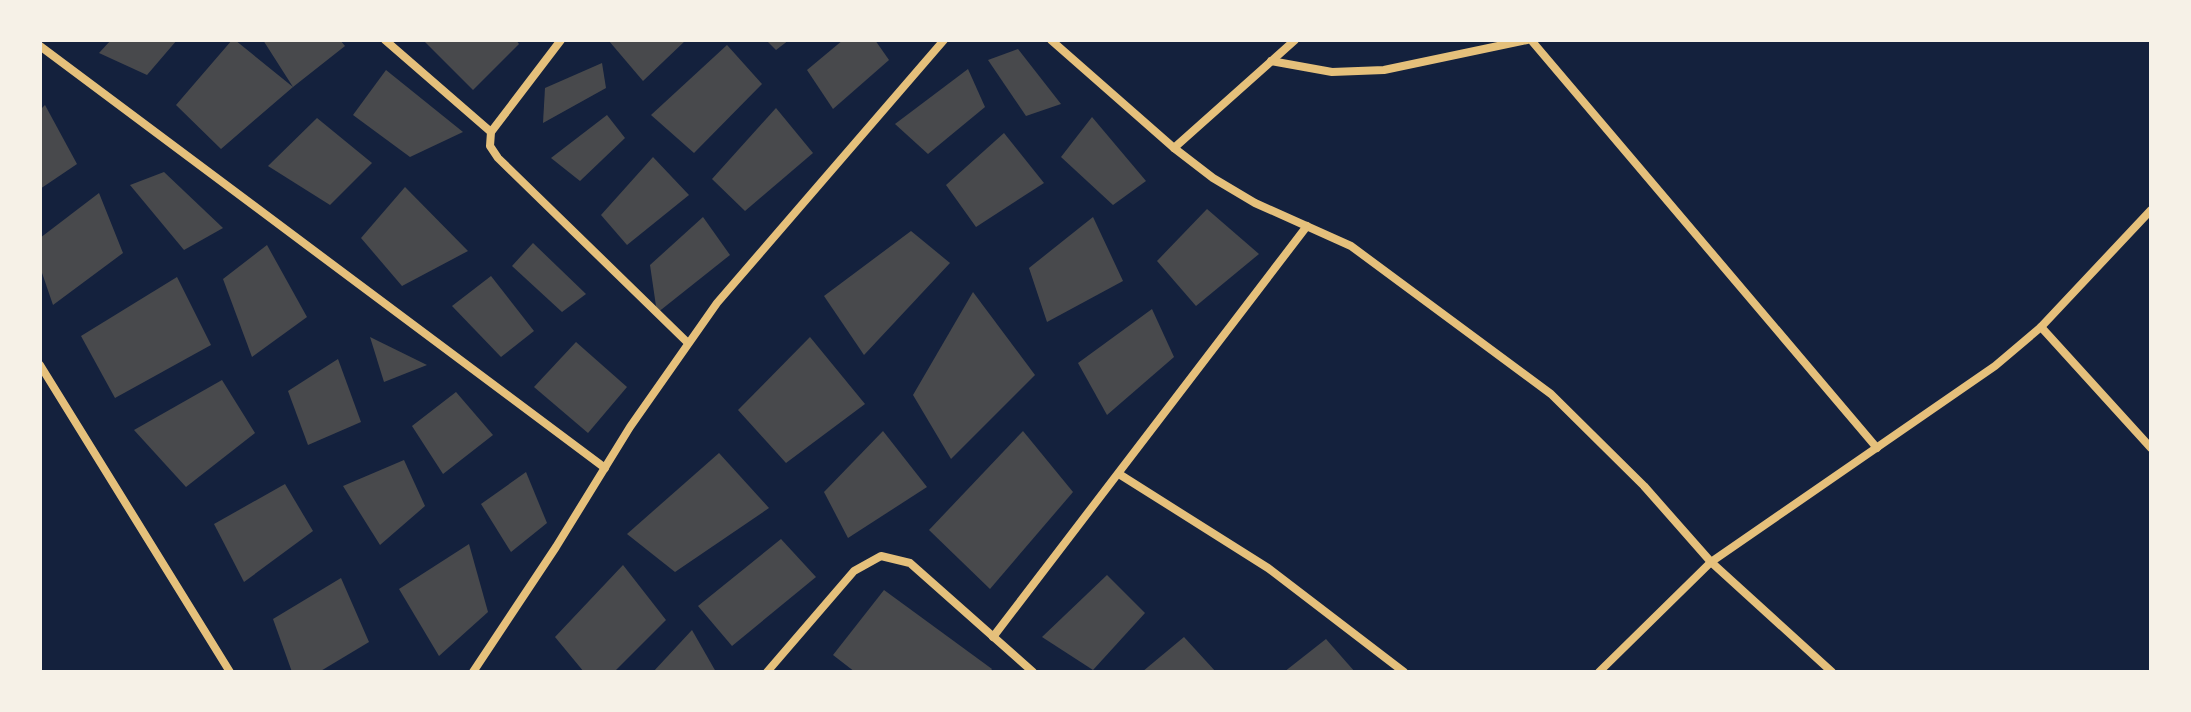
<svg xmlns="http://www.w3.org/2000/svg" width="2191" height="712" viewBox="0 0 2191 712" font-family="Lora,serif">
	<rect width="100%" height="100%" fill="#14213d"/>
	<g fill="#48494c">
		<path d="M111 40H177L147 75 99 53Z"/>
		<path d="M232 40H235L293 87 263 40H340L345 46 293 87 221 149 176 105Z"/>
		<path d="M423 40H516L519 44 473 90Z"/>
		<path d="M611 40H686L643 81 609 41Z"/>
		<path d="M766 40H789L776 50Z"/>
		<path d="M843 40H875L889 60 833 109 807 70Z"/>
		<path d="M727 45 762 84 694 153 651 115Z"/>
		<path d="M1018 49 1061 104 1026 116 988 60Z"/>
		<path d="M602 63 606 88 543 123 545 88Z"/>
		<path d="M968 69 985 107 928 154 895 124Z"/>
		<path d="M386 70 463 132 410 157 353 115Z"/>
		<path d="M45 105 77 164 40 189V110Z"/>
		<path d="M776 108 813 153 745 211 712 179Z"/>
		<path d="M607 115 625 138 580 181 551 158Z"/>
		<path d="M1092 117 1146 181 1113 205 1061 157Z"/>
		<path d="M317 118 372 163 330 205 268 166Z"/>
		<path d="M1004 133 1044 183 976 227 946 185Z"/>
		<path d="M653 157 689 195 627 245 601 215Z"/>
		<path d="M164 172 223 228 184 250 130 185Z"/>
		<path d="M405 187 468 251 402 286 361 238Z"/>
		<path d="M99 193 123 253 53 305 40 267V238Z"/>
		<path d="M1207 209 1259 254 1196 306 1157 261Z"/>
		<path d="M703 217 730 255 657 313 650 265Z"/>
		<path d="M1093 217 1123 281 1047 322 1029 268Z"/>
		<path d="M911 231 950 263 864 355 824 296Z"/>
		<path d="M533 243 586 294 562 312 512 266Z"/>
		<path d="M267 245 307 317 252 357 223 279Z"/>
		<path d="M491 276 534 331 501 357 452 306Z"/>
		<path d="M177 277 211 345 115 398 81 336Z"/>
		<path d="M973 292 1035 375 951 459 913 395Z"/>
		<path d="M1152 309 1174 357 1107 415 1078 363Z"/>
		<path d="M370 337 427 365 384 382Z"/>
		<path d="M810 337 865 404 786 463 738 410Z"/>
		<path d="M576 342 627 387 588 433 534 387Z"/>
		<path d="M338 359 361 422 308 445 288 391Z"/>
		<path d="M222 380 255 433 186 487 134 430Z"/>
		<path d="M456 392 493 435 443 474 412 426Z"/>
		<path d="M883 431 927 487 848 538 824 492Z"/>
		<path d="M1023 431 1073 492 990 589 929 530Z"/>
		<path d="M719 453 769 508 675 572 627 534Z"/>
		<path d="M404 460 425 506 380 545 343 486Z"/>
		<path d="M526 472 547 523 511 552 481 504Z"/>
		<path d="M285 484 313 531 244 582 214 524Z"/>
		<path d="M781 539 816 577 732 646 698 606Z"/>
		<path d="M469 544 488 612 439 656 399 589Z"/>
		<path d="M623 565 666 620 614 672H584L555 637Z"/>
		<path d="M1107 575 1145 613 1093 670 1042 637Z"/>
		<path d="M341 578 369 642 319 672H292L273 619Z"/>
		<path d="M884 590 992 669 990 672H855L833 655Z"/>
		<path d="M692 630 716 672H653Z"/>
		<path d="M1184 637 1216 672H1142Z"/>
		<path d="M1326 639 1355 672H1284Z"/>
	</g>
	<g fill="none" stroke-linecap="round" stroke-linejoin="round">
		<g stroke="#e5c07b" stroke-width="8">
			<path d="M385 40 491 132"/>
			<path d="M561 40 491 132 490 146 498 158 688 343"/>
			<path d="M1051 40 1174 148 1213 178 1255 203 1351 246 1551 394 1644 486 1711 562 1832 672"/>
			<path d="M1531 40 1877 448"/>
			<path d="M40 46 605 468"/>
			<path d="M1271 61 1332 72 1384 70 1527 40"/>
			<path d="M1174 148 1295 40"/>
			<path d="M2041 327 2151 448"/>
			<path d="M40 365 230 672"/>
			<path d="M1119 474 1268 568 1404 672"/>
			<path d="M993 637 1307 226"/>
			<path d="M473 672 556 547 630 427 717 303 944 40"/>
			<path d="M767 672 854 571 881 556 910 563 1033 672"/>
			<path d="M1599 672 1711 562 1995 366 2041 327 2151 210"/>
		</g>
	</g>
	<rect width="2191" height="712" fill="none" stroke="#f6f1e7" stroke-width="84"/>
</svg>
